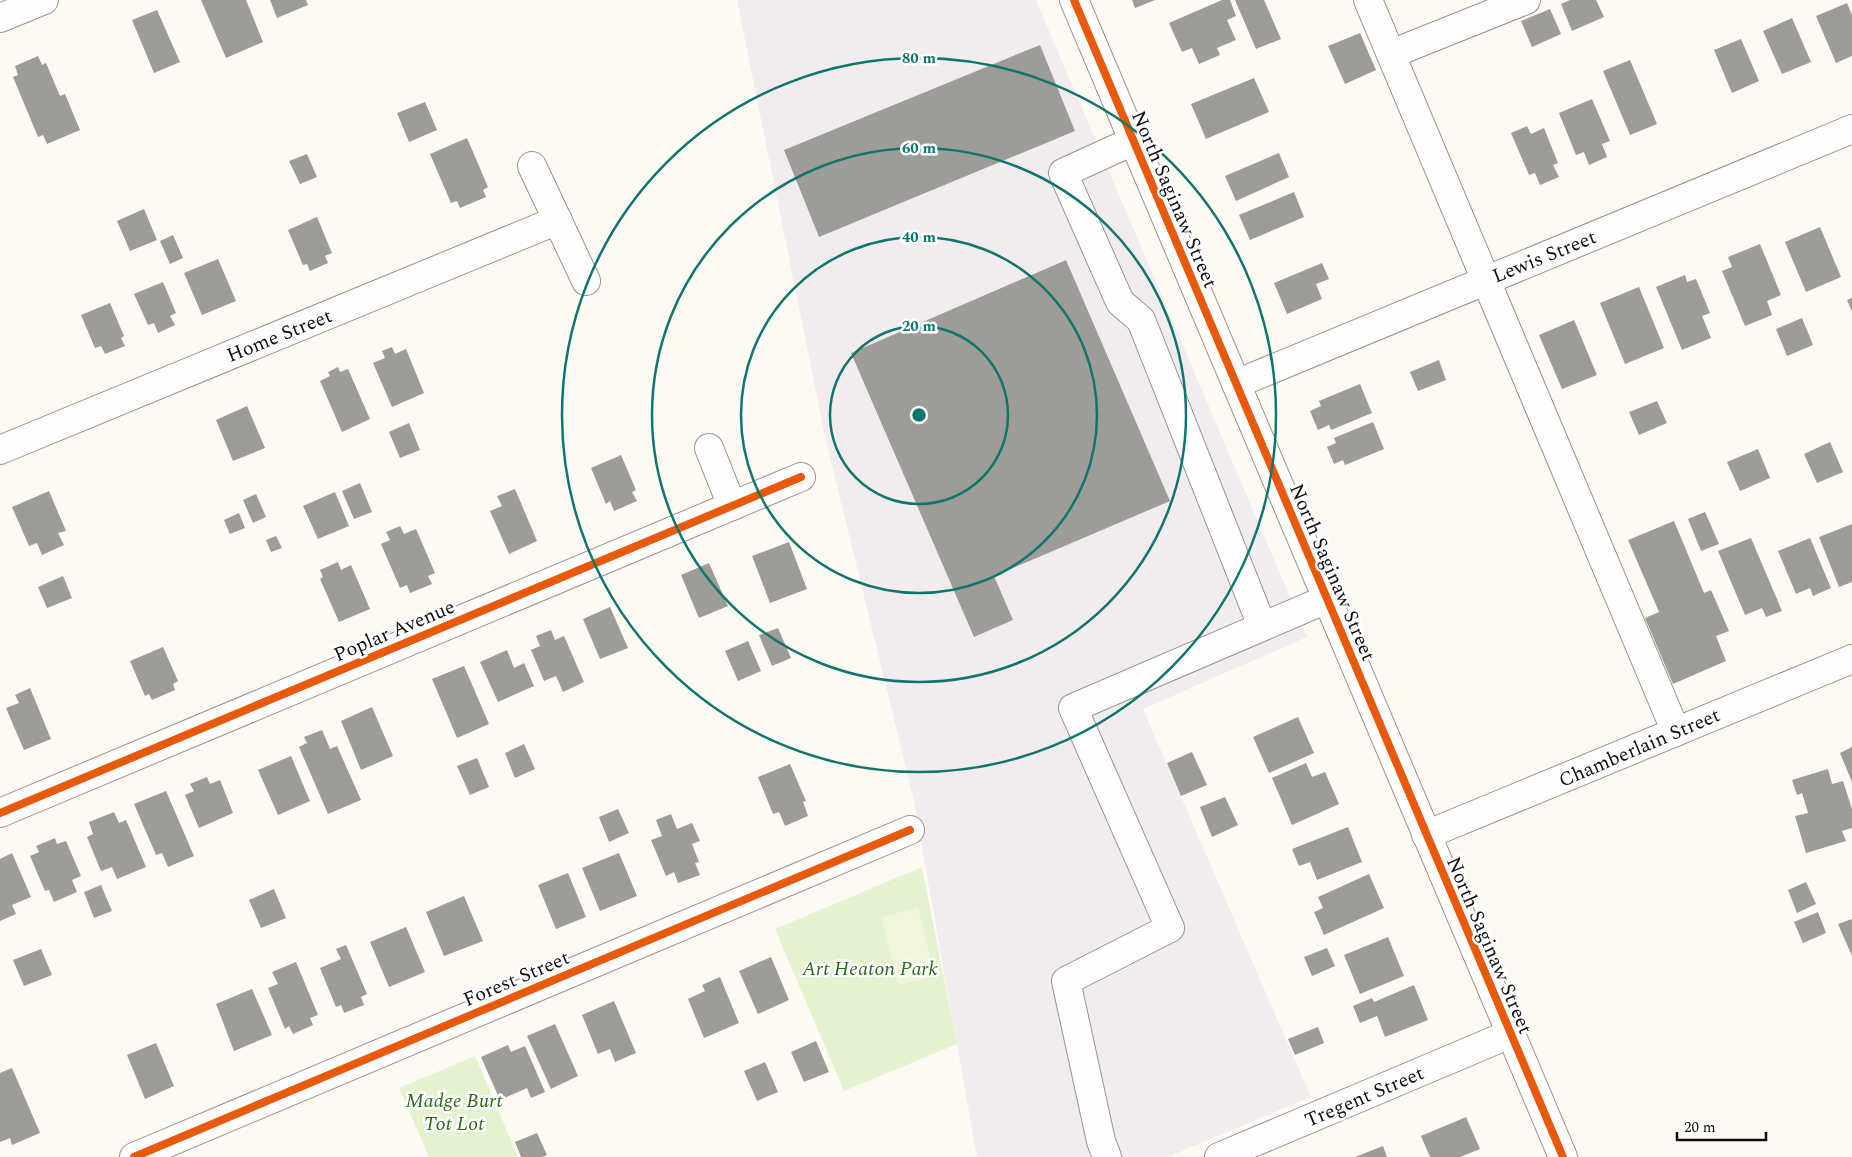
<svg xmlns="http://www.w3.org/2000/svg" width="1852" height="1157" viewBox="0 0 1852 1157" font-family="Spectral,serif">
	<rect width="100%" height="100%" fill="#fcfaf2"/>
	<path fill="#f3ecef" d="M737 0H1036L1307 637 1143 709 1311 1097 1168 1157H977L913 797 824 432Z"/>
	<g fill="#e5f2d0">
		<path d="M922 867 957 1044 844 1091 775 929Z"/>
		<path d="M475 1056 518 1157H429L399 1088Z"/>
	</g>
	<path fill="#eff6db" d="M918 908 935 976 898 985 881 917Z"/>
	<g fill="#9e9c98">
		<path d="M201 0H246L263 42 226 58Z"/>
		<path d="M270 0H306L308 5 277 18Z"/>
		<path d="M1132 0H1155L1135 8Z"/>
		<path d="M1222 0H1230L1236 16 1227 20 1236 40 1217 48 1220 55 1199 64 1192 48 1182 52 1169 23Z"/>
		<path d="M1235 0H1264L1281 39 1256 49Z"/>
		<path d="M1570 0H1596L1604 17 1572 31 1561 4Z"/>
		<path d="M1847 3 1852 15V56L1836 63 1816 16Z"/>
		<path d="M1550 9 1561 34 1532 47 1521 21Z"/>
		<path d="M157 10 180 62 154 73 132 20Z"/>
		<path d="M1792 18 1811 62 1782 74 1763 31Z"/>
		<path d="M1360 33 1376 70 1345 84 1328 46Z"/>
		<path d="M1741 39 1759 81 1732 93 1714 50Z"/>
		<path d="M1040 45 1075 131 819 237 784 150Z"/>
		<path d="M38 56 42 65 46 63 60 96 65 94 80 130 47 144 43 135 38 137 13 77 18 75 15 66Z"/>
		<path d="M1630 60 1657 124 1630 135 1603 71Z"/>
		<path d="M1254 78 1269 112 1206 139 1191 104Z"/>
		<path d="M1592 99 1610 141 1602 144 1607 157 1589 165 1584 152 1576 155 1559 113Z"/>
		<path d="M425 102 437 130 409 142 397 113Z"/>
		<path d="M1527 126 1531 134 1544 128 1558 163 1553 165 1559 177 1540 185 1535 173 1529 175 1511 133Z"/>
		<path d="M467 138 488 187 483 190 486 197 460 208 457 201 451 203 430 154Z"/>
		<path d="M1279 153 1289 177 1236 201 1225 176Z"/>
		<path d="M307 154 317 177 300 184 289 161Z"/>
		<path d="M1294 192 1304 217 1250 240 1239 215Z"/>
		<path d="M144 209 157 240 130 251 117 221Z"/>
		<path d="M317 217 332 253 325 256 328 263 310 271 307 264 303 265 288 230Z"/>
		<path d="M1820 227 1841 277 1806 292 1785 242Z"/>
		<path d="M173 235 183 258 170 264 160 241Z"/>
		<path d="M1760 244 1781 295 1767 301 1772 315 1745 326 1722 271 1732 267 1728 257Z"/>
		<path d="M218 259 236 301 202 315 184 273Z"/>
		<path d="M1066 260 1170 501 994 576 1013 620 974 637 851 353Z"/>
		<path d="M1322 263 1329 279 1316 284 1322 299 1287 314 1274 283Z"/>
		<path d="M1685 275 1687 282 1696 279 1710 313 1702 316 1711 338 1682 350 1656 287Z"/>
		<path d="M163 282 176 313 170 316 175 325 158 333 154 323 148 325 134 294Z"/>
		<path d="M1639 287 1664 348 1625 364 1600 303Z"/>
		<path d="M1852 298V312L1847 300Z"/>
		<path d="M110 303 124 336 121 338 125 346 105 354 101 346 95 348 81 315Z"/>
		<path d="M1802 318 1813 345 1787 356 1776 329Z"/>
		<path d="M1574 320 1597 375 1562 389 1539 335Z"/>
		<path d="M392 347 395 354 406 349 424 393 392 407 373 363 385 358 382 351Z"/>
		<path d="M1439 360 1446 380 1418 391 1410 372Z"/>
		<path d="M338 367 340 372 348 369 370 419 342 432 320 381 330 376 328 372Z"/>
		<path d="M1360 384 1372 413 1331 430 1329 425 1318 430 1310 411 1321 406 1319 401Z"/>
		<path d="M1657 401 1667 423 1639 435 1629 412Z"/>
		<path d="M247 406 265 448 233 461 216 420Z"/>
		<path d="M1373 422 1384 449 1345 465 1343 460 1334 464 1327 447 1336 443 1334 438Z"/>
		<path d="M409 423 420 450 400 458 389 432Z"/>
		<path d="M1830 442 1843 472 1817 483 1804 454Z"/>
		<path d="M1758 449 1770 478 1740 491 1727 462Z"/>
		<path d="M621 455 636 490 632 492 637 501 614 511 610 501 606 504 591 468Z"/>
		<path d="M360 483 372 512 354 519 342 491Z"/>
		<path d="M515 489 537 541 509 554 490 511 502 506 497 496Z"/>
		<path d="M49 491 66 531 58 533 64 545 42 555 37 543 29 546 12 507Z"/>
		<path d="M335 492 349 526 318 539 303 506Z"/>
		<path d="M256 494 266 517 253 523 243 500Z"/>
		<path d="M1705 512 1719 544 1701 551 1688 519Z"/>
		<path d="M239 513 245 528 230 534 224 520Z"/>
		<path d="M1674 521 1704 593 1711 590 1729 631 1716 636 1726 661 1673 684 1645 618 1659 612 1628 540Z"/>
		<path d="M1852 524V582L1839 587 1819 537Z"/>
		<path d="M400 526 404 534 416 529 435 573 428 576 432 584 410 593 407 585 400 588 381 544 390 540 386 532Z"/>
		<path d="M276 536 282 548 271 552 266 540Z"/>
		<path d="M1751 538 1782 611 1766 617 1762 608 1745 615 1718 551Z"/>
		<path d="M1810 538 1831 588 1813 596 1810 588 1796 594 1778 551Z"/>
		<path d="M789 542 807 589 770 603 752 556Z"/>
		<path d="M338 562 341 570 351 565 370 609 339 622 320 579 323 577 320 570Z"/>
		<path d="M709 563 728 606 699 618 681 575Z"/>
		<path d="M63 576 72 598 47 608 38 587Z"/>
		<path d="M610 607 628 648 600 659 583 619Z"/>
		<path d="M778 628 791 658 772 666 759 635Z"/>
		<path d="M551 630 555 640 564 636 584 682 563 692 556 676 544 681 531 650 540 646 536 636Z"/>
		<path d="M748 641 761 671 738 681 725 651Z"/>
		<path d="M163 647 178 681 173 684 175 690 152 700 149 694 145 696 130 661Z"/>
		<path d="M507 650 514 668 524 663 534 686 498 702 480 662Z"/>
		<path d="M464 666 489 724 457 738 432 679Z"/>
		<path d="M30 688 51 739 24 750 6 708 19 703 15 695Z"/>
		<path d="M372 707 393 756 361 770 341 721Z"/>
		<path d="M1298 717 1314 753 1269 773 1253 737Z"/>
		<path d="M322 730 330 749 337 746 361 800 328 814 299 747 307 743 304 737Z"/>
		<path d="M524 744 535 769 515 778 505 753Z"/>
		<path d="M1852 747V782L1840 753Z"/>
		<path d="M1192 752 1207 785 1181 796 1167 763Z"/>
		<path d="M291 756 310 801 278 815 258 770Z"/>
		<path d="M477 758 489 787 470 795 457 766Z"/>
		<path d="M1306 763 1312 777 1325 772 1339 804 1292 825 1272 778Z"/>
		<path d="M790 764 806 801 803 802 808 816 785 826 779 812 773 814 758 777Z"/>
		<path d="M1828 769 1832 784 1843 781 1852 809V828L1842 831 1846 841 1806 853 1795 816 1808 813 1802 793 1797 795 1792 780Z"/>
		<path d="M207 777 210 784 220 780 233 813 199 828 185 795 194 791 190 784Z"/>
		<path d="M166 791 194 856 168 867 162 853 156 855 134 804Z"/>
		<path d="M1225 797 1238 825 1212 837 1200 807Z"/>
		<path d="M618 809 629 833 609 842 599 817Z"/>
		<path d="M114 812 119 823 126 820 146 867 117 879 112 867 101 871 87 837 93 834 89 822Z"/>
		<path d="M671 814 677 829 692 823 700 841 692 844 699 862 695 863 700 875 678 883 674 872 666 876 651 840 662 836 656 820Z"/>
		<path d="M1348 827 1362 862 1317 880 1310 862 1299 866 1292 849Z"/>
		<path d="M55 838 57 844 66 841 81 876 72 880 77 892 54 902 49 890 45 891 30 856 39 852 36 846Z"/>
		<path d="M12 853 31 897 12 905 16 914 0 921V859Z"/>
		<path d="M619 853 637 896 600 911 582 868Z"/>
		<path d="M568 873 586 917 556 929 538 885Z"/>
		<path d="M1369 874 1384 908 1324 935 1314 912 1323 908 1318 897Z"/>
		<path d="M1806 882 1816 904 1797 913 1788 890Z"/>
		<path d="M101 885 112 911 94 918 84 892Z"/>
		<path d="M274 889 286 918 261 928 249 900Z"/>
		<path d="M464 896 483 941 444 956 426 912Z"/>
		<path d="M1818 912 1826 933 1803 943 1794 922Z"/>
		<path d="M1852 919V956L1838 924Z"/>
		<path d="M406 927 425 972 389 987 370 942Z"/>
		<path d="M1388 937 1404 976 1360 994 1344 955Z"/>
		<path d="M346 945 367 994 361 997 364 1005 344 1013 341 1005 336 1007 320 968 341 959 336 949Z"/>
		<path d="M1327 948 1335 966 1312 976 1304 957Z"/>
		<path d="M41 949 52 975 24 986 13 960Z"/>
		<path d="M771 957 789 1000 758 1014 739 971Z"/>
		<path d="M296 962 318 1015 310 1018 313 1025 293 1034 289 1026 285 1029 268 988 278 984 272 972Z"/>
		<path d="M720 977 739 1023 704 1038 688 999 705 991 702 985Z"/>
		<path d="M1414 985 1428 1020 1385 1037 1377 1016 1360 1023 1353 1006 1372 998 1374 1002Z"/>
		<path d="M252 989 272 1035 234 1051 216 1004Z"/>
		<path d="M614 1001 636 1053 615 1062 610 1049 598 1054 582 1015Z"/>
		<path d="M555 1024 578 1076 551 1089 527 1036Z"/>
		<path d="M1318 1027 1324 1043 1295 1055 1288 1039Z"/>
		<path d="M816 1041 829 1072 804 1082 791 1052Z"/>
		<path d="M156 1043 174 1086 145 1099 127 1055Z"/>
		<path d="M508 1045 511 1052 525 1046 545 1092 531 1098 527 1088 500 1100 481 1057Z"/>
		<path d="M765 1062 778 1092 757 1101 744 1071Z"/>
		<path d="M12 1068 40 1133 12 1145 10 1138 0 1142V1073Z"/>
		<path d="M1466 1117 1480 1149 1460 1157H1430L1421 1136Z"/>
		<path d="M537 1133 547 1155 542 1157H521L515 1142Z"/>
		<path d="M1383 1146 1387 1157H1355Z"/>
	</g>
	<g fill="none" stroke-linecap="round" stroke-linejoin="round">
		<defs>
			<g id="minor">
				<path d="M1074 0 1563 1157"/>
				<path d="M1368 0 1676 732"/>
				<path d="M0 18 44 0"/>
				<path d="M1391 54 1526 0"/>
				<path d="M1133 141 1063 173 1120 302 1141 320 1262 626"/>
				<path d="M532 166 586 281"/>
				<path d="M1236 384 1852 129"/>
				<path d="M709 448 732 506"/>
				<path d="M0 450 558 220"/>
				<path d="M0 813 801 477"/>
				<path d="M1426 835 1852 659"/>
				<path d="M134 1157 910 830"/>
				<path d="M1107 1157 1101 1141 1066 981 1170 928 1073 708 1327 599"/>
				<path d="M1219 1157 1510 1034"/>
			</g>
		</defs>
		<use href="#minor" stroke="#959491" stroke-width="30"/>
		<use href="#minor" stroke="#fffefd" stroke-width="28"/>
		<defs>
			<g id="cycleway">
				<path d="M1074 0 1563 1157"/>
				<path d="M0 813 801 477"/>
				<path d="M134 1157 910 830"/>
			</g>
		</defs>
		<use href="#cycleway" stroke="#fff" stroke-width="11"/>
		<use href="#cycleway" stroke="#e8590c" stroke-width="8"/>
	</g>
	<g fill="none" stroke="#0f766e" stroke-width="2.5">
		<circle cx="919" cy="415" r="89"/>
		<circle cx="919" cy="415" r="178"/>
		<circle cx="919" cy="415" r="267"/>
		<circle cx="919" cy="415" r="357"/>
	</g>
	<g text-anchor="middle" stroke-width="5" stroke-linejoin="round" paint-order="stroke">
		<g font-size="20" fill="#0e0e0e" stroke="#fff">
			<text transform="translate(1175 199) rotate(67)" y="7">North Saginaw Street</text>
			<text transform="translate(1544 256) rotate(-22)" y="7">Lewis Street</text>
			<text transform="translate(279 335) rotate(-22)" y="7">Home Street</text>
			<text transform="translate(1333 572) rotate(67)" y="7">North Saginaw Street</text>
			<text transform="translate(394 630) rotate(-23)" y="7">Poplar Avenue</text>
			<text transform="translate(1639 747) rotate(-23)" y="7">Chamberlain Street</text>
			<text transform="translate(1490 945) rotate(67)" y="7">North Saginaw Street</text>
			<text transform="translate(516 978) rotate(-23)" y="7">Forest Street</text>
			<text transform="translate(1364 1096) rotate(-23)" y="7">Tregent Street</text>
		</g>
		<g font-size="20" font-style="italic" fill="#2b6a19" stroke="#fff">
			<text x="870" y="975">Art Heaton Park</text>
			<text x="454" y="1107">Madge Burt<tspan x="454" dy="23">Tot Lot</tspan></text>
		</g>
	</g>
	<circle cx="919" cy="415" r="8" fill="#0f766e" stroke="#fff" stroke-width="2.5"/>
	<g font-size="15" text-anchor="middle" font-weight="bold" fill="#0f766e" stroke="#fff" stroke-width="5" stroke-linejoin="round" paint-order="stroke">
		<text x="919" y="63">80 m</text>
		<text x="919" y="153">60 m</text>
		<text x="919" y="242">40 m</text>
		<text x="919" y="331">20 m</text>
	</g>
	<path d="M1677 1132v8h89v-8" fill="none" stroke="#0e0e0e" stroke-width="2.5"/>
	<text x="1684" y="1132" font-size="15" fill="#0e0e0e" stroke="#ffffff" stroke-width="4" paint-order="stroke">20 m</text>
</svg>
